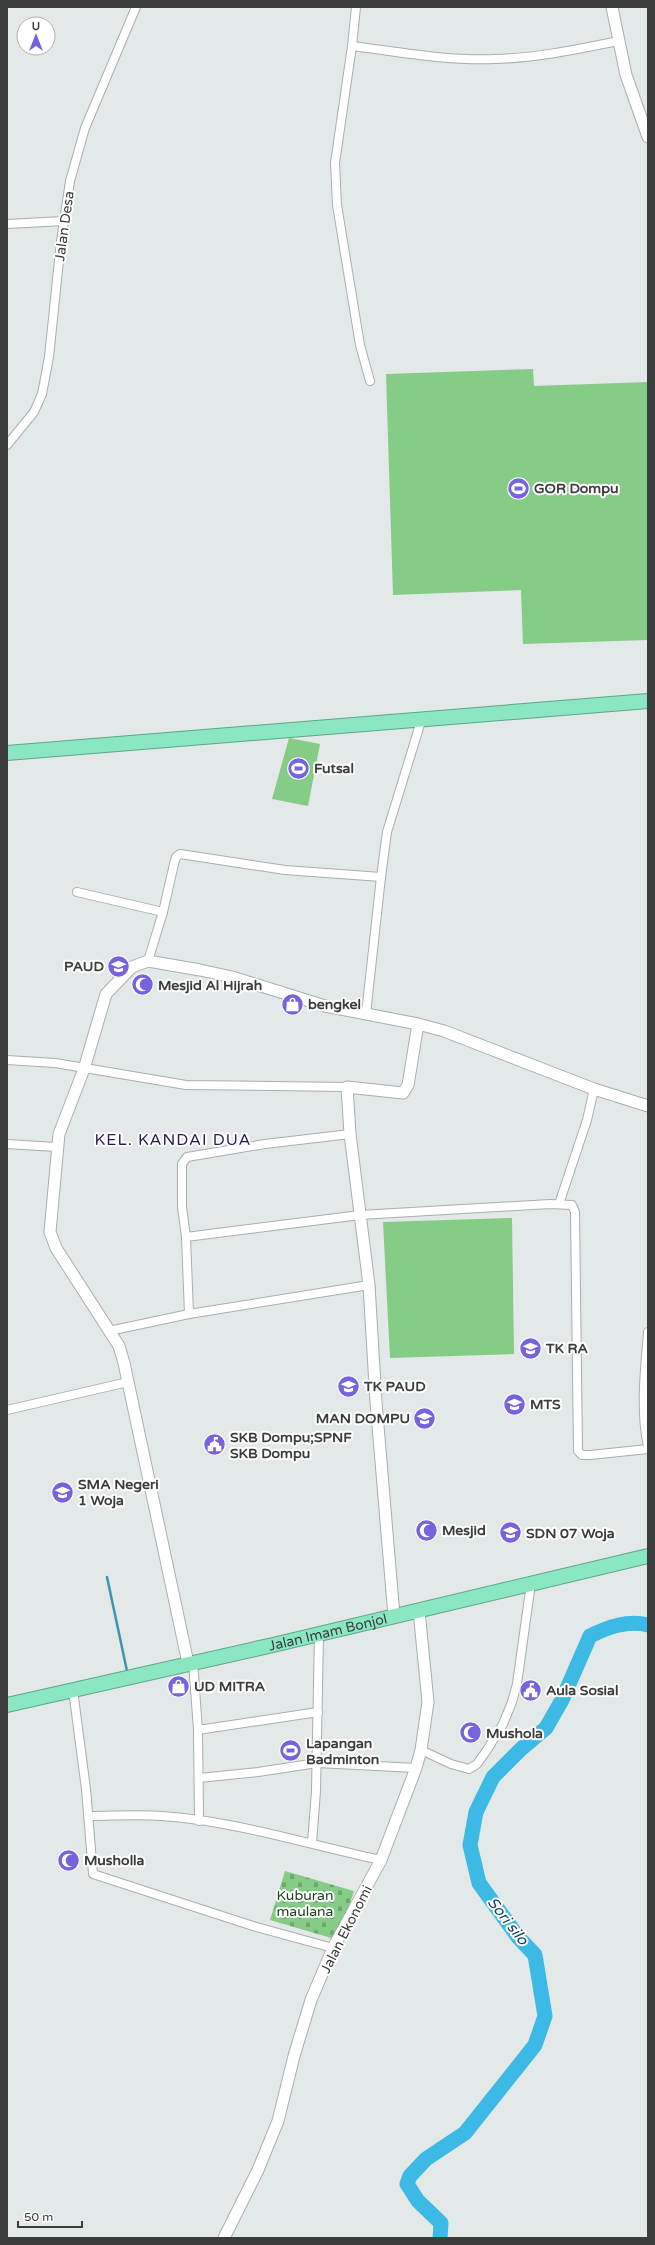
<svg xmlns="http://www.w3.org/2000/svg" width="655" height="2245" viewBox="0 0 655 2245" font-family="'Varela Round',sans-serif">
	<defs>
		<pattern id="cemetery-stones" width="16" height="16" patternUnits="userSpaceOnUse"><rect width="16" height="16" fill="#85cc87"/><path d="M2 7V4a2 2 0 0 1 4 0v3zM10 15v-3a2 2 0 0 1 4 0v3z" fill="#6ea770"/></pattern>
	</defs>
	<rect width="100%" height="100%" fill="#e3e9e8"/>
	<g fill="#85cc87">
		<path d="M533 369 534 386 648 382V640L523 644 521 590 393 595 386 374Z"/>
		<path d="M289 738 320 744 308 806 272 799Z"/>
		<path d="M512 1218 514 1354 390 1358 383 1222Z"/>
		<path d="M287 1742H297L296 1760H286Z"/>
	</g>
	<path fill="url(#cemetery-stones)" d="M285 1871 354 1891 338 1940 270 1920Z"/>
	<g fill="none" stroke-linecap="round" stroke-linejoin="round">
		<path stroke="#3c94b3" stroke-width="2.5" d="M107 1577 127 1671"/>
		<path stroke="#3cb9e5" stroke-width="15" d="M440 2238 441 2223 418 2201 407 2184 410 2176 426 2159 465 2133 535 2045 545 2016 535 1955 518 1937 479 1883 470 1845 476 1812 493 1777 521 1749 546 1728 562 1700 590 1636C608 1627 627 1620 648 1625"/>
		<defs>
			<g id="minor">
				<path d="M356 7 352 46 335 163 337 205 360 345 370 381"/>
				<path d="M352 46C400 52 447 61 495 59 537 58 579 49 619 41"/>
				<path d="M7 224 64 221"/>
				<path d="M7 445 34 412 42 394 49 357 61 241 70 181 85 128 136 7"/>
				<path d="M77 892 163 912"/>
				<path d="M148 961 163 912 174 864 176 857 180 854 285 870 381 877 387 832 422 718"/>
				<path d="M366 1014 381 877"/>
				<path d="M7 1060 55 1063 186 1085 347 1087"/>
				<path d="M7 1144 56 1147"/>
				<path d="M559 1204 587 1120 594 1089"/>
				<path d="M186 1237 182 1207V1164L187 1157 265 1144 350 1134"/>
				<path d="M189 1314 186 1237 360 1215 550 1204 572 1205 575 1212 578 1451 582 1455H590L648 1449"/>
				<path d="M109 1331 189 1314 369 1285"/>
				<path d="M648 1332C645 1370 640 1409 648 1447"/>
				<path d="M7 1410 128 1382"/>
				<path d="M193 1662 198 1730 199 1821"/>
				<path d="M73 1690 86 1789 93 1874 253 1926 333 1948"/>
				<path d="M198 1730 318 1712"/>
				<path d="M421 1750 451 1764 469 1769 477 1764 487 1750 503 1724 512 1702 517 1684 531 1583"/>
				<path d="M199 1778 258 1772 317 1763 416 1768"/>
				<path d="M89 1816C113 1816 138 1814 162 1816 236 1821 309 1845 381 1860"/>
				<path d="M312 1843 316 1791 319 1633"/>
			</g>
			<g id="tertiary">
				<path d="M612 7 626 75 648 137"/>
				<path d="M394 1616 376 1402 369 1285 350 1134 347 1087 403 1093 408 1085 418 1024"/>
				<path d="M188 1663 124 1363 119 1346 56 1248 50 1232 59 1134 84 1069 106 994 132 967 148 961 200 970 232 977 325 1006 418 1024 444 1031 594 1089 648 1106"/>
				<path d="M224 2238 258 2170 278 2121 294 2056 311 2000 333 1948 381 1860 416 1768 421 1750 428 1702 419 1611"/>
			</g>
			<g id="trunk">
				<path d="M7 753 648 701"/>
				<path id="s1" d="M7 1705 273 1645 648 1556"/>
			</g>
		</defs>
		<use href="#minor" stroke="#a9afae" stroke-width="10"/>
		<use href="#tertiary" stroke="#a9afae" stroke-width="13"/>
		<use href="#trunk" stroke="#5ca78a" stroke-width="16"/>
		<use href="#minor" stroke="#fff" stroke-width="8"/>
		<use href="#tertiary" stroke="#fff" stroke-width="11"/>
		<use href="#trunk" stroke="#8be6c2" stroke-width="14"/>
	</g>
	<defs>
		<symbol id="stadium-disc" viewBox="-11 -11 22 22"><circle r="9.5" fill="#7863de" stroke="#fff"/><path d="M0-5a6.5 5 0 1 0 0 10a6.5 5 0 1 0 0-10ZM-3.5-1.8h7v3.6h-7Z" fill="#fff"/></symbol>
		<symbol id="school-disc" viewBox="-11 -11 22 22"><circle r="9.5" fill="#7863de" stroke="#fff"/><path d="M0-5L7-2L0 1L-7-2ZM-4 1L0 2.5L4 1V4Q0 6-4 4Z" fill="#fff"/></symbol>
		<symbol id="mosque-disc" viewBox="-11 -11 22 22"><circle r="9.5" fill="#7863de" stroke="#fff"/><path d="M3.5-4.9A6 6 0 1 0 3.5 4.9A5 5 0 1 1 3.5-4.9Z" fill="#fff"/></symbol>
		<symbol id="shop-disc" viewBox="-11 -11 22 22"><circle r="9.5" fill="#7863de" stroke="#fff"/><path d="M-5-2.5h2.3a2.7 3.5 0 0 1 5.4 0H5L5.5 6h-11ZM-1.5-2.5h3a1.5 2.3 0 0 0-3 0Z" fill="#fff"/></symbol>
		<symbol id="civic-disc" viewBox="-11 -11 22 22"><circle r="9.5" fill="#7863de" stroke="#fff"/><path d="M-.6-6.5H3V-4.5H.6V-3L4-1V1h2V6H-6V1h2V-1L-.6-3ZM-1.2 2.5V6h2.4V2.5Z" fill="#fff"/></symbol>
	</defs>
	<g fill-rule="evenodd">
		<use href="#stadium-disc" x="506" y="476" width="25" height="25"/>
		<use href="#stadium-disc" x="286" y="756" width="25" height="25"/>
		<use href="#school-disc" x="106" y="954" width="25" height="25"/>
		<use href="#mosque-disc" x="130" y="972" width="25" height="25"/>
		<use href="#shop-disc" x="280" y="992" width="25" height="25"/>
		<use href="#school-disc" x="518" y="1336" width="25" height="25"/>
		<use href="#school-disc" x="336" y="1374" width="25" height="25"/>
		<use href="#school-disc" x="502" y="1392" width="25" height="25"/>
		<use href="#school-disc" x="412" y="1406" width="25" height="25"/>
		<use href="#civic-disc" x="202" y="1432" width="25" height="25"/>
		<use href="#school-disc" x="50" y="1480" width="25" height="25"/>
		<use href="#mosque-disc" x="414" y="1518" width="25" height="25"/>
		<use href="#school-disc" x="498" y="1520" width="25" height="25"/>
		<use href="#shop-disc" x="166" y="1674" width="25" height="25"/>
		<use href="#civic-disc" x="518" y="1678" width="25" height="25"/>
		<use href="#mosque-disc" x="458" y="1720" width="25" height="25"/>
		<use href="#stadium-disc" x="278" y="1738" width="25" height="25"/>
		<use href="#mosque-disc" x="56" y="1848" width="25" height="25"/>
	</g>
	<g text-anchor="middle" stroke-width="4" stroke-linejoin="round" paint-order="stroke">
		<g font-size="14" fill="#3b3d3d" stroke="#fff">
			<text transform="translate(64 226) rotate(-82)" y="5">Jalan Desa</text>
			<text dy="5" stroke="none"><textPath href="#s1" startOffset="329">Jalan Imam Bonjol</textPath></text>
			<text transform="translate(346 1929) rotate(-63)" y="5">Jalan Ekonomi</text>
		</g>
		<g font-size="14" font-weight="bold" fill="#3b3d3d" stroke="#fff" text-anchor="start">
			<text x="534" y="493">GOR Dompu</text>
			<text x="314" y="773">Futsal</text>
			<text x="104" y="971" text-anchor="end">PAUD</text>
			<text x="158" y="990">Mesjid Al Hijrah</text>
			<text x="308" y="1009">bengkel</text>
			<text x="546" y="1353">TK RA</text>
			<text x="364" y="1391">TK PAUD</text>
			<text x="530" y="1409">MTS</text>
			<text x="410" y="1423" text-anchor="end">MAN DOMPU</text>
			<text x="230" y="1442">SKB Dompu;SPNF<tspan x="230" dy="16">SKB Dompu</tspan></text>
			<text x="78" y="1489">SMA Negeri<tspan x="78" dy="16">1 Woja</tspan></text>
			<text x="442" y="1535">Mesjid</text>
			<text x="526" y="1538">SDN 07 Woja</text>
			<text x="194" y="1691">UD MITRA</text>
			<text x="546" y="1695">Aula Sosial</text>
			<text x="486" y="1738">Mushola</text>
			<text x="306" y="1748">Lapangan<tspan x="306" dy="16">Badminton</tspan></text>
			<text x="84" y="1865">Musholla</text>
		</g>
		<g font-size="14" fill="#144719" stroke="#fff">
			<text x="305" y="1900">Kuburan<tspan x="305" dy="16">maulana</tspan></text>
		</g>
		<g font-size="15" font-style="italic" fill="#0d4254" stroke="#fff">
			<text transform="translate(508 1921) rotate(52)" y="5">Sori silo</text>
		</g>
		<g font-size="16" letter-spacing="1" fill="#281c56" stroke="#fff">
			<text x="173" y="1145">KEL. KANDAI DUA</text>
		</g>
	</g>
	<rect width="655" height="2245" fill="none" stroke="#3b3d3d" stroke-width="16"/>
	<g transform="translate(36 36)"><circle r="19" fill="#ffffff" stroke="#b1b1b1"/>
	<path d="M0-3L7 15L0 10L-7 15Z" fill="#7863de"/>
	<text y="-6" font-size="11" font-weight="bold" text-anchor="middle" fill="#3b3d3d">U</text>
	</g>
	<path d="M18 2221v6h64v-6" fill="none" stroke="#3b3d3d" stroke-width="2"/>
	<text x="24" y="2221" font-size="12" fill="#3b3d3d" stroke="#ffffff" stroke-width="3" paint-order="stroke">50 m</text>
</svg>
